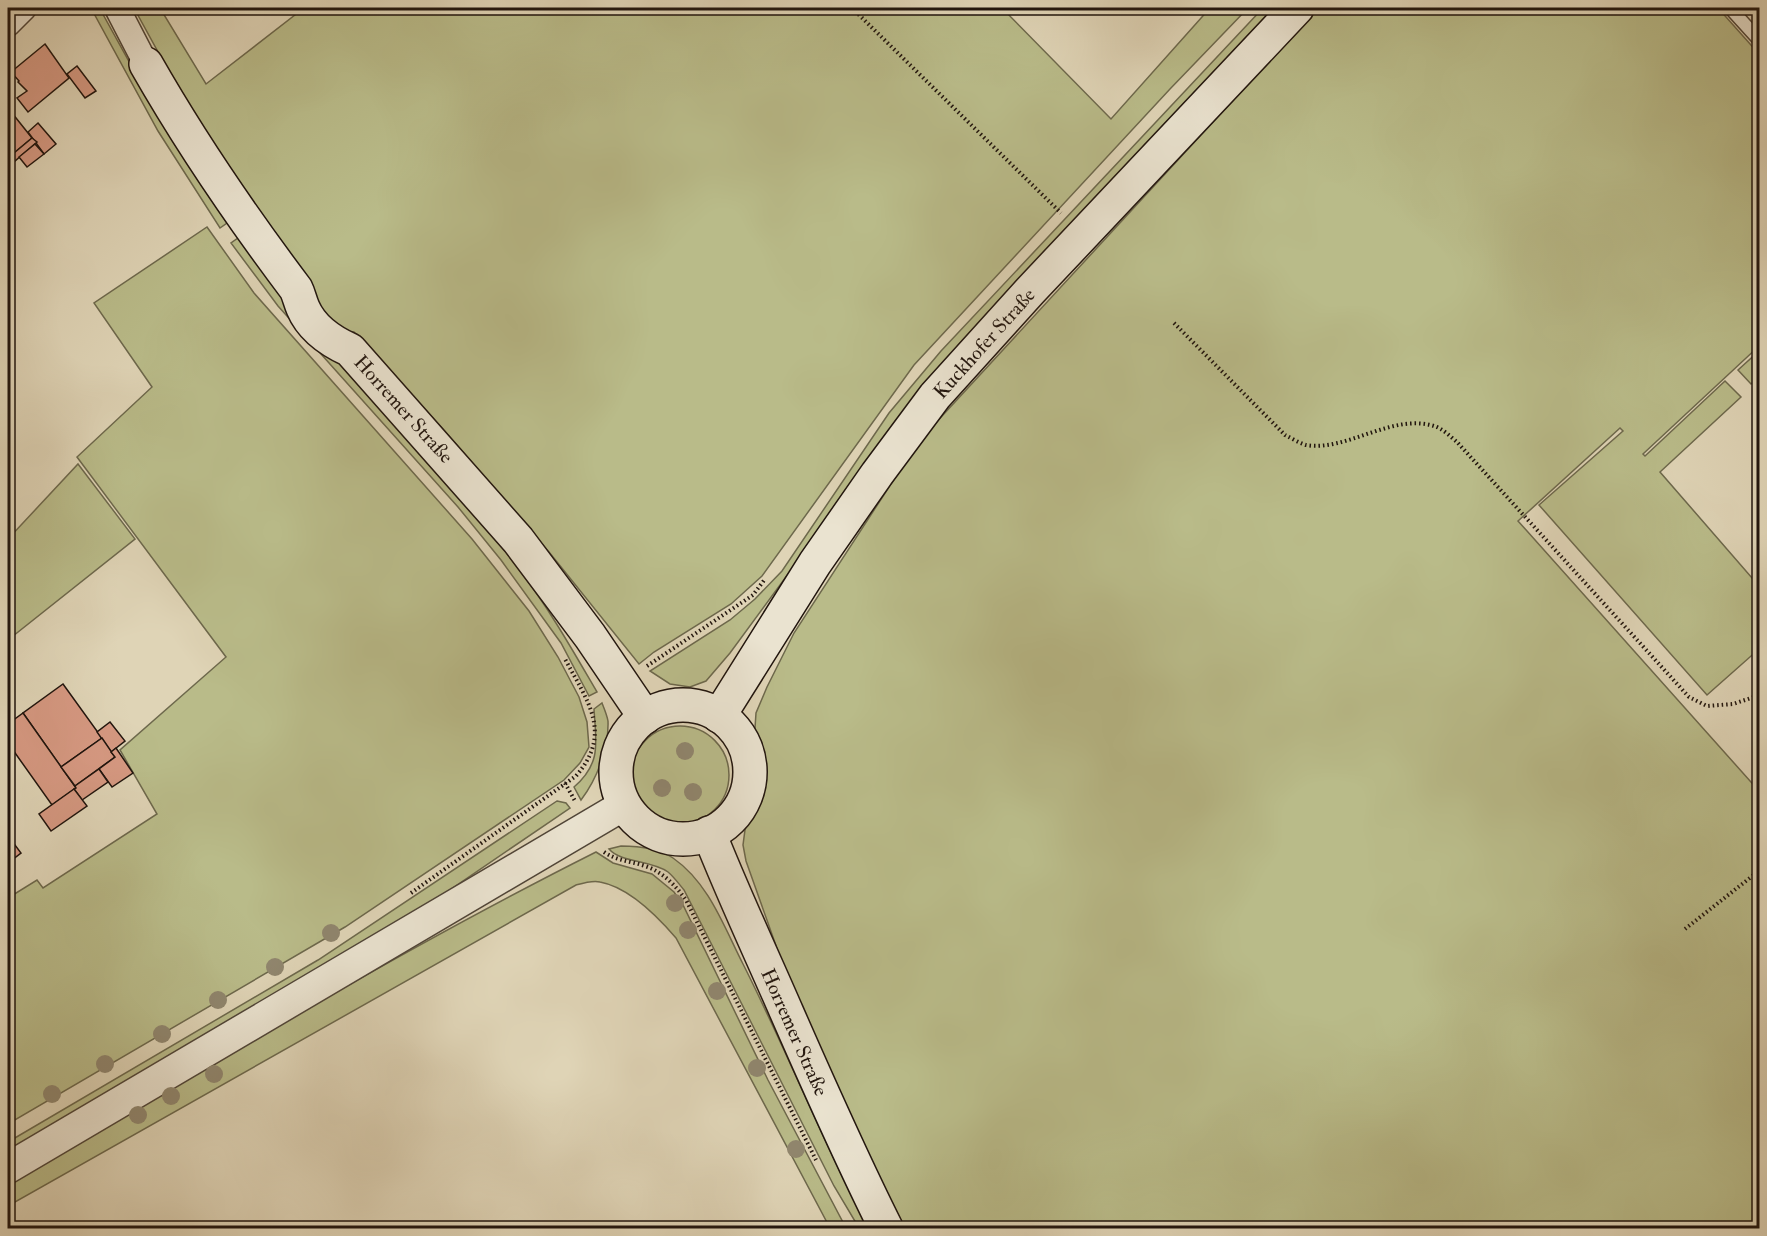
<svg xmlns="http://www.w3.org/2000/svg" width="1767" height="1236" viewBox="0 0 1767 1236" font-family="'IM FELL Double Pica',serif">
	<rect width="100%" height="100%" fill="#dfd4b6"/>
	<filter id="stains"><feTurbulence type="fractalNoise" baseFrequency=".00333" numOctaves="4"/><feColorMatrix values="0 0 0 0 .2 0 0 0 0 .09 0 0 0 0 .02 0 0 0 .5 -.17"/></filter>
	<radialGradient id="worn" r=".72"><stop offset=".6" stop-color="#630" stop-opacity="0"/><stop offset="1" stop-color="#630" stop-opacity=".3"/></radialGradient>
	<g fill="#b9bb89" stroke="#6d684c" stroke-width="1.5">
		<path d="M91 8H98L100 9 174 143 227 223 220 228 158 131Z"/>
		<path d="M134 8H160L206 84 304 8H580L585 11 588 8H1002L1111 119 1210 8H1248L1170 89 914 365 762 576 731 604 654 652 639 664 549 552 443 429 354 332 331 331 197 123Z"/>
		<path d="M1263 8H1278L961 342 897 419 827 521 730 653 706 681 690 687 670 684 650 671 730 620 755 599 782 571 889 413 941 351Z"/>
		<path d="M1318 8H1718L1759 54V346L1643 454 1645 456 1725 381 1741 397 1660 472 1759 586V649L1707 695 1539 505 1623 431 1620 428 1518 521 1759 791V860L1754 866 1760 872 1759 1228H905L860 1140 785 971 746 861 743 845 745 830 758 786V770L754 743 756 713 767 687 794 633 919 441Z"/>
		<path d="M207 227 254 293 472 539 529 611 558 657 579 697 587 722 589 747 580 763 564 780 345 927 8 1124V898L37 880 43 888 157 814 120 750 226 657 77 457 152 387 94 303Z"/>
		<path d="M238 238C267 277 297 316 329 352 395 424 463 494 521 572 550 610 573 651 597 692L589 696 561 643 501 560 458 507 278 306 231 243Z"/>
		<path d="M1759 351V377L1751 384 1738 370Z"/>
		<path d="M78 464 135 539 8 640V539Z"/>
		<path d="M602 703C604 708 607 715 608 721 609 748 597 779 581 800L574 787C602 763 596 742 594 709Z"/>
		<circle cx="680" cy="775" r="49"/>
		<path d="M557 801 566 803 570 808 438 898 8 1153V1142L318 960Z"/>
		<path d="M621 846C638 846 658 848 673 858 709 883 724 927 743 964 787 1051 823 1142 868 1228H859L834 1186 684 890C679 884 674 877 668 872 651 860 621 863 609 849Z"/>
		<path d="M596 852 613 863 652 874 674 892 683 905 768 1080 846 1228H830L676 938C658 917 628 887 600 882 593 880 583 883 576 885L8 1206V1185C201 1070 395 953 596 852Z"/>
	</g>
	<g fill="#d69982" stroke="#21150e" stroke-width="1.5">
		<path d="M45 44 69 78 28 112 17 98 27 91 18 82 19 81 11 72Z"/>
		<path d="M77 66 96 91 85 98 67 74Z"/>
		<path d="M8 108 32 138 8 158Z"/>
		<path d="M38 123 56 144 44 154 28 132Z"/>
		<path d="M32 138 37 142 8 167V158Z"/>
		<path d="M35 144 44 154 27 167 19 157Z"/>
		<path d="M63 684 102 738 61 767 23 713Z"/>
		<path d="M23 713 76 788 52 805 8 743V724Z"/>
		<path d="M110 722 125 741 111 752 97 732Z"/>
		<path d="M102 738 115 757 75 786 61 767Z"/>
		<path d="M116 748 133 773 112 787 99 769 115 757 111 752Z"/>
		<path d="M99 769 108 782 82 800 74 789 76 788 75 786Z"/>
		<path d="M74 789 87 806 51 831 39 814Z"/>
		<path d="M9 837 21 853 8 863V838Z"/>
	</g>
	<g fill="none" stroke-linecap="round" stroke-linejoin="round">
		<defs>
			<path id="service" d="M1730 8 1760 41"/>
			<g id="minor">
				<path d="M117 8 146 64"/>
				<path d="M8 24 24 8"/>
			</g>
			<path id="tertiary" d="M8 1168 624 805"/>
			<g id="secondary">
				<path d="M146 64C191 143 241 216 296 289 299 295 300 301 303 308 312 329 330 341 350 350L518 540 590 636 645 717"/>
				<circle cx="683" cy="772" r="67"/>
				<path d="M719 716 815 563 877 474 935 396 1030 291 1297 8"/>
				<path d="M709 833C733 894 761 953 787 1013 819 1086 851 1158 886 1228"/>
			</g>
		</defs>
		<use href="#service" stroke="#504538" stroke-width="15"/>
		<use href="#minor" stroke="#504538" stroke-width="27"/>
		<use href="#tertiary" stroke="#504538" stroke-width="33"/>
		<use href="#secondary" stroke="#21150e" stroke-width="36"/>
		<g stroke="#21150e" stroke-width="4" stroke-dasharray="1.5 3" stroke-linecap="butt">
			<path d="M86 8 90 15"/>
			<path d="M852 8 1061 213"/>
			<path d="M1174 323 1285 435C1291 438 1299 443 1306 445 1346 452 1392 413 1434 426 1442 428 1451 437 1457 442L1689 697 1707 706 1733 704 1760 695"/>
			<path d="M647 666 753 595 765 579"/>
			<path d="M565 783 575 801"/>
			<path d="M604 852C617 861 631 861 645 866 663 872 675 885 686 900L816 1160"/>
			<path d="M411 893 576 776C613 733 588 702 565 659"/>
			<path d="M1685 929 1760 870"/>
		</g>
		<use href="#service" stroke="#eae3d0" stroke-width="12"/>
		<use href="#minor" stroke="#eae3d0" stroke-width="24"/>
		<use href="#tertiary" stroke="#eae3d0" stroke-width="30"/>
		<use href="#secondary" stroke="#eae3d0" stroke-width="33"/>
	</g>
	<g fill="#90866e">
		<circle cx="685" cy="751" r="9"/>
		<circle cx="662" cy="788" r="9"/>
		<circle cx="693" cy="792" r="9"/>
		<circle cx="675" cy="903" r="9"/>
		<circle cx="688" cy="930" r="9"/>
		<circle cx="331" cy="933" r="9"/>
		<circle cx="275" cy="967" r="9"/>
		<circle cx="717" cy="991" r="9"/>
		<circle cx="218" cy="1000" r="9"/>
		<circle cx="162" cy="1034" r="9"/>
		<circle cx="105" cy="1064" r="9"/>
		<circle cx="757" cy="1068" r="9"/>
		<circle cx="214" cy="1074" r="9"/>
		<circle cx="52" cy="1094" r="9"/>
		<circle cx="171" cy="1096" r="9"/>
		<circle cx="138" cy="1115" r="9"/>
		<circle cx="796" cy="1149" r="9"/>
	</g>
	<g text-anchor="middle" stroke-width="5" stroke-linejoin="round" paint-order="stroke">
		<g font-size="20" fill="#21150e" stroke="#eae3d0">
			<text transform="translate(984 343) rotate(-48)" y="7">Kuckhofer Straße</text>
			<text transform="translate(404 409) rotate(48)" y="7">Horremer Straße</text>
			<text transform="translate(795 1032) rotate(66)" y="7">Horremer Straße</text>
		</g>
	</g>
	<rect width="1767" height="1236" fill="none" stroke="#dfd4b6" stroke-width="30"/>
	<rect x="9" y="9" width="1749" height="1218" fill="none" stroke="#21150e" stroke-width="3"/>
	<rect x="15" y="15" width="1737" height="1206" fill="none" stroke="#21150e" stroke-width="1.5"/>
	<rect width="100%" height="100%" filter="url(#stains)"/>
	<rect width="100%" height="100%" fill="url(#worn)"/>
</svg>
